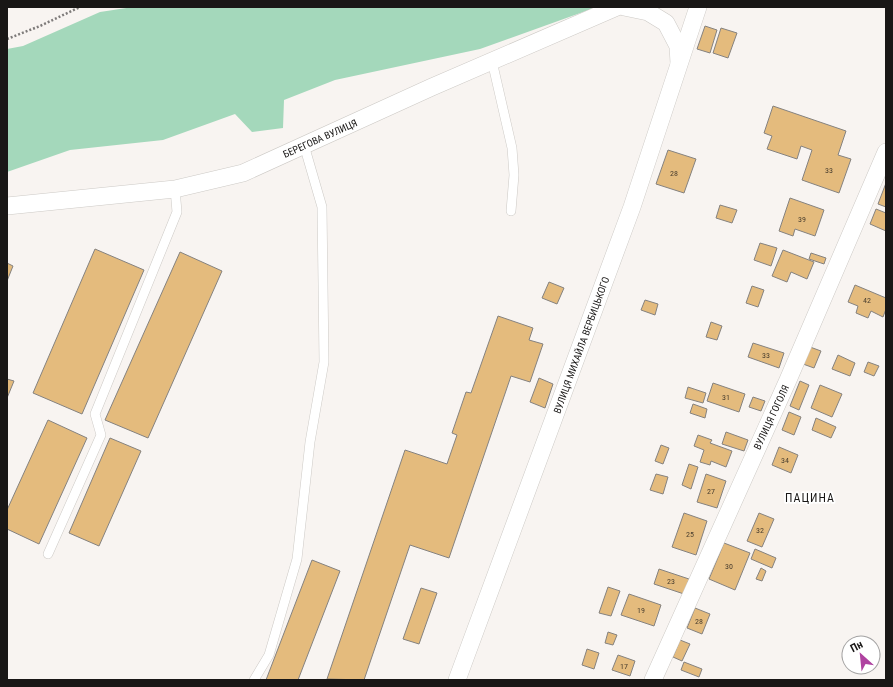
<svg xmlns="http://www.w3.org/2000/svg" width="893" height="687" viewBox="0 0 893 687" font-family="'Roboto Condensed',sans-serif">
	<rect width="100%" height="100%" fill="#f8f4f1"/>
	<path fill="#a4d8bb" d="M133 7H597L480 49 335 80 284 100 283 128 252 132 235 114 163 140 70 150 7 172V49L23 46 100 12Z"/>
	<g fill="#e4bb7d" stroke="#85827f">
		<path d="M705 26 717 30 710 53 697 49Z"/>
		<path d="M721 28 737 33 728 58 713 53Z"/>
		<path d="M773 106 846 131 838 155 851 159 839 193 802 180 812 150 801 146 797 159 767 149 772 136 764 133Z"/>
		<path d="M668 150 696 159 684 193 656 184Z"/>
		<path d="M886 183V207L878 204Z"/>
		<path d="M790 198 824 210 815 236 795 229 793 236 779 231Z"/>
		<path d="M720 205 737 210 732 223 716 218Z"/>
		<path d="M876 209 886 213V231L870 224Z"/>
		<path d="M760 243 777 248 771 266 754 260Z"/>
		<path d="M95 249 144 270 82 414 33 393Z"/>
		<path d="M783 250 814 262 807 279 791 272 787 282 772 276Z"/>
		<path d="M180 252 222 271 148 438 105 420Z"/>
		<path d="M811 253 826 258 824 264 809 259Z"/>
		<path d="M7 263 13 266 7 281Z"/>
		<path d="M549 282 564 288 557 304 542 298Z"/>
		<path d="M855 285 886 298V309L883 317 871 311 868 318 856 313 858 306 848 302Z"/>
		<path d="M752 286 764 290 758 307 746 303Z"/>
		<path d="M645 300 658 304 655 315 641 310Z"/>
		<path d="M498 316 533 328 529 340 543 344 530 382 511 376 449 558 410 545 364 680 327 679 405 450 447 464 457 435 452 433 466 392 471 393Z"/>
		<path d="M711 322 722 326 717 340 706 337Z"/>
		<path d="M753 343 784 353 779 368 748 357Z"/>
		<path d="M810 347 821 351 814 368 803 364Z"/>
		<path d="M838 355 855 363 850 376 832 369Z"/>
		<path d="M868 362 879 366 874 376 864 372Z"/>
		<path d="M539 378 553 384 545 408 530 402Z"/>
		<path d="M7 379 14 381 7 398Z"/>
		<path d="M800 381 809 385 799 410 790 406Z"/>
		<path d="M713 383 745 394 739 412 707 401Z"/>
		<path d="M820 385 842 394 832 417 811 408Z"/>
		<path d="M688 387 706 393 703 403 685 398Z"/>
		<path d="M753 397 765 401 761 411 749 407Z"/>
		<path d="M693 404 707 409 705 418 690 413Z"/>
		<path d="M789 412 801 417 794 435 782 430Z"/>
		<path d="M816 418 836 427 831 438 812 430Z"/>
		<path d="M48 420 87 438 39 544 7 529V510Z"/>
		<path d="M726 432 748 440 744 451 722 444Z"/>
		<path d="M698 435 712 440 710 443 732 451 726 467 711 461 710 465 700 462 704 450 694 446Z"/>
		<path d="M110 438 141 451 99 546 69 533Z"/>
		<path d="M661 445 669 448 663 464 655 461Z"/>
		<path d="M779 447 798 455 791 473 772 465Z"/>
		<path d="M689 464 698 467 691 489 682 485Z"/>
		<path d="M656 474 668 477 663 494 650 490Z"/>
		<path d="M706 474 726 481 717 508 697 502Z"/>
		<path d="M684 513 707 521 696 555 672 547Z"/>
		<path d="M759 513 774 519 762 547 747 541Z"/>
		<path d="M724 543 750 553 735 590 709 579Z"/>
		<path d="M755 549 776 558 772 568 751 559Z"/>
		<path d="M312 560 340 571 298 680H266Z"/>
		<path d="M761 568 766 571 762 581 756 579Z"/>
		<path d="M659 569 689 579 684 594 654 584Z"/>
		<path d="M608 587 620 591 611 616 599 613Z"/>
		<path d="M421 588 437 593 419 644 403 639Z"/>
		<path d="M629 594 661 605 654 626 621 615Z"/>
		<path d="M695 608 710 614 702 634 687 628Z"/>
		<path d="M608 632 617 635 613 645 605 643Z"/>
		<path d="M680 640 690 644 682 661 673 657Z"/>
		<path d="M587 649 599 653 594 669 582 665Z"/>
		<path d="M618 655 635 661 630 676 612 670Z"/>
		<path d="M684 662 702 669 699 677 681 670Z"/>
	</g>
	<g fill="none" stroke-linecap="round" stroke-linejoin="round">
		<defs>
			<g id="service">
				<path d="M492 61 512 148 514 175 511 211"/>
				<path d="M48 554 101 435 95 414 177 212 175 189"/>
				<path d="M254 680 269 655 297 559 310 442 324 362 322 207 304 145"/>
			</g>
			<g id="minor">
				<path d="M624 7 648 12 666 23 678 46 679 63"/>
				<path d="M7 206 175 189 243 173 432 87 617 7"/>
				<path d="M457 680 632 207 698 7"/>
				<path d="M653 680 788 380 886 152"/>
			</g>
		</defs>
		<use href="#service" stroke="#cdcac6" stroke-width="10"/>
		<use href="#minor" stroke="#cdcac6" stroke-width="18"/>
		<path stroke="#7e7b7a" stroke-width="2.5" stroke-dasharray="2 2" stroke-linecap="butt" d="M7 39 40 26 80 7"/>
		<use href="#service" stroke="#fff" stroke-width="9"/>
		<use href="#minor" stroke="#fff" stroke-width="17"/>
	</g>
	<g text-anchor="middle" stroke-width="3.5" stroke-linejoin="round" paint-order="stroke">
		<g font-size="8" fill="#4c4030">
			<text x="829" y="173">33</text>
			<text x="674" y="176">28</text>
			<text x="802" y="222">39</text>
			<text x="867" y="303">42</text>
			<text x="766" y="358">33</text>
			<text x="726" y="400">31</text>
			<text x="785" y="463">34</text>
			<text x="711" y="494">27</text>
			<text x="760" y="533">32</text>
			<text x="690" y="537">25</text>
			<text x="729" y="569">30</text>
			<text x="671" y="584">23</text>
			<text x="641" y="613">19</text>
			<text x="699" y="624">28</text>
			<text x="624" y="669">17</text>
		</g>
		<g font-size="10" fill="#191716" stroke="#fff">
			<text transform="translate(320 138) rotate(-24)" y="4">БЕРЕГОВА ВУЛИЦЯ</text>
			<text transform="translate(581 345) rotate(-70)" y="4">ВУЛИЦЯ МИХАЙЛА ВЕРБИЦЬКОГО</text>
			<text transform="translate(771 417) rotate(-65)" y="4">ВУЛИЦЯ ГОГОЛЯ</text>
		</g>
		<g font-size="12" letter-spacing="1" fill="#191716" stroke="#fff">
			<text x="810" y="502">ПАЦИНА</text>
		</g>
	</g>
	<rect width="893" height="687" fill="none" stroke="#191716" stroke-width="16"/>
	<g transform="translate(861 655) rotate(333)"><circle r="19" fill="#ffffff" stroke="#a3a2a2"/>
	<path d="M0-3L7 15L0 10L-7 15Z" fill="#af42a0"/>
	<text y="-6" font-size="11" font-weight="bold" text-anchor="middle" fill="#191716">Пн</text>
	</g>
</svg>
